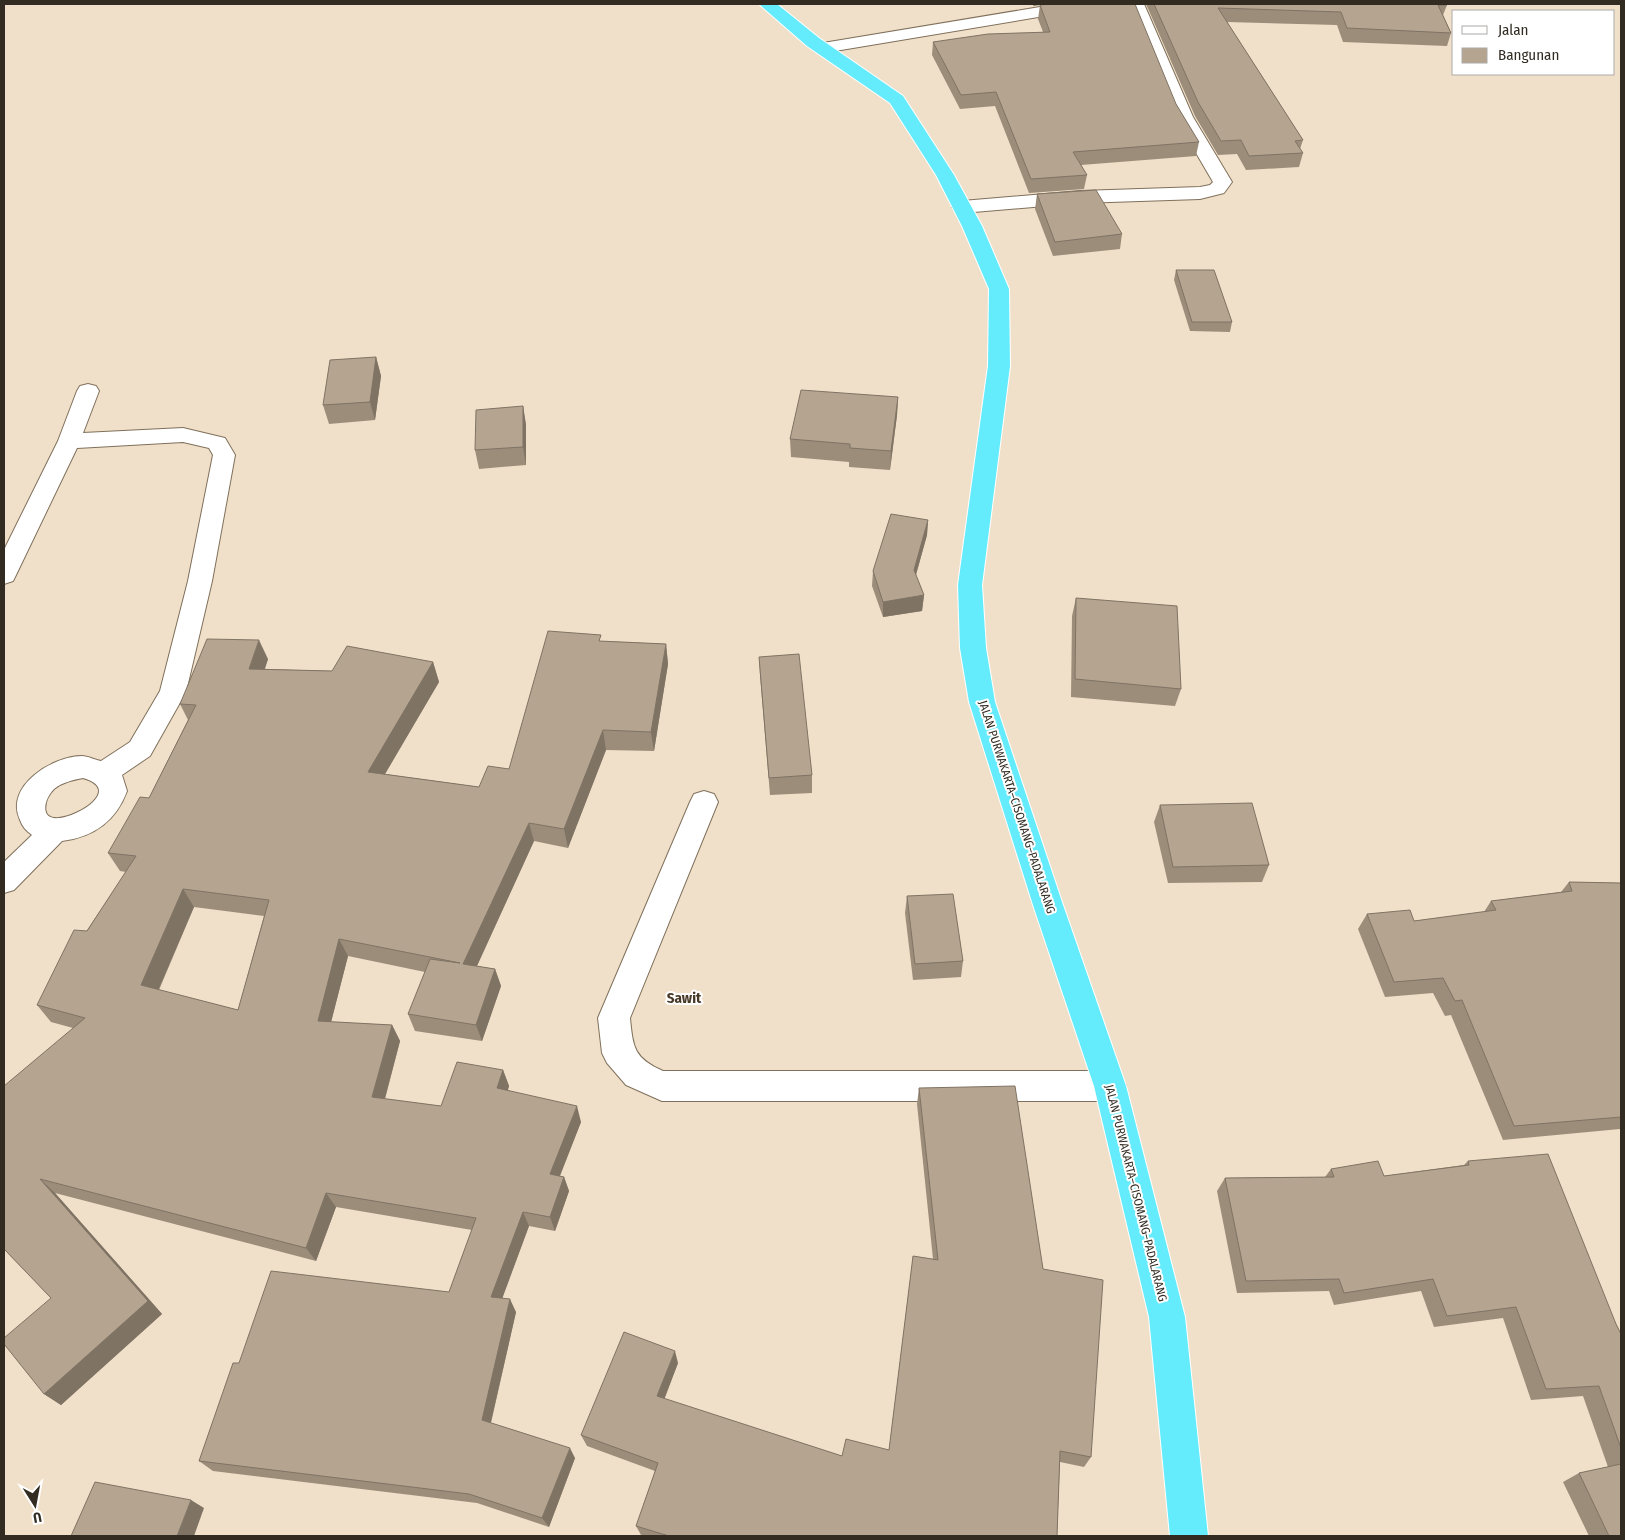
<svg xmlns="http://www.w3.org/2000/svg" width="1625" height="1540" viewBox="0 0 1625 1540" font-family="'Fira Sans Condensed',sans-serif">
	<rect width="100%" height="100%" fill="#f1e0c9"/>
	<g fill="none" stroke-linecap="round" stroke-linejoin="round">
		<defs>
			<path id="service" d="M88 384 96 386 99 391 83 433 183 428 225 438 235 455 212 581 186 692 150 756 122 775 127 791C116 821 94 837 62 841L14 890 4 893V862L32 835C26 831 22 826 20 820 4 786 53 756 82 756 88 756 95 760 101 761L130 742 160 691 188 581 213 455 209 448 183 442 77 448 16 575 13 581 4 584V550L58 441 77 391 80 386ZM83 778C122 789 80 816 59 818 39 820 44 799 54 789 63 782 73 780 83 778Z"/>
			<g id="minor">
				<path d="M1058 4H1094L1092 7 1086 9 823 53 817 52 815 48 817 44 823 43Z"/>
				<path d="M1128 4H1144L1193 117 1232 182 1224 193 1200 199 1080 203 962 213 955 211 952 207 955 203 962 201 1080 191 1200 187 1210 185 1213 182 1175 117Z"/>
				<path d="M704 791 714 794 718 802 630 1018C633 1048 634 1058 663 1071H1110L1121 1076 1126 1086 1121 1096 1110 1101H662L626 1085 607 1063 602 1053 598 1018 690 802 694 794Z"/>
			</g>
			<path id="trunk" d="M759 4H777L819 38 903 96 954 175 982 226 1009 289 1010 366 982 585 986 648 995 702 1063 905 1126 1086 1185 1317 1208 1536H1170L1149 1317 1094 1086 1033 905 969 702 960 648 958 585 988 366 989 289 962 226 936 175 890 103 807 46Z"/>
		</defs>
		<use href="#service" stroke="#7f705b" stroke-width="2"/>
		<use href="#minor" stroke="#7f705b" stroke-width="2"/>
		<use href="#trunk" stroke="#fff" stroke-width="2"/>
		<use href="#service" fill="#fff" fill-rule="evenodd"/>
		<use href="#minor" fill="#fff" fill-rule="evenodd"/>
		<use href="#trunk" fill="#64ecfc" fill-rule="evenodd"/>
	</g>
	<g fill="#9c8d7b" fill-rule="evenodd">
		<path d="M1146 4H1447V5L1443 15 1451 33 1447 46 1343 42 1337 25 1227 22 1303 140 1300 149 1303 153 1299 167 1246 170 1237 154 1218 155 1195 116Z"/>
		<path d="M1040 5 1176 104 1199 142 1196 156 1081 165 1087 175 1084 189 1029 193 995 106 960 109 932 55 933 42 1043 32 1038 19Z"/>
		<path d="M1037 194 1122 234 1120 249 1053 256 1035 209Z"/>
		<path d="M1176 270 1232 322 1230 332 1190 331 1174 280Z"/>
		<path d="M376 357 381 376 375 420 329 424 323 405Z"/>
		<path d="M898 397 897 415 890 470 849 467V462L791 457 790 439Z"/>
		<path d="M523 406 526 425V465L479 469 475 450Z"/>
		<path d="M928 520 927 535 916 575 924 595 922 611 883 617 872 586 873 571Z"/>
		<path d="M1076 598 1181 689 1175 706 1071 697 1072 616Z"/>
		<path d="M602 641 666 644 668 664 654 751 606 750 568 848 534 841 477 966 495 969 501 986 482 1041 415 1031 408 1014 425 972 348 956 331 1022 392 1025 400 1041 385 1099 441 1106 503 1070 509 1086 508 1090 581 1122 560 1176 564 1177 569 1191 555 1231 529 1226 502 1298 516 1312 491 1423 575 1458 549 1527 477 1503 213 1471 199 1461 239 1363 449 1292 472 1230 336 1207 316 1261 55 1193 162 1314 61 1405 44 1394 51 1298 4 1249 73 1028 51 1022 37 1005 126 872 120 871 108 853 149 798 188 720 180 704 268 659 265 669 332 671 433 662 439 682 385 774 479 787 509 769ZM194 907 264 916 238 1010 159 990Z"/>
		<path d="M759 657 812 775V793L770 795 760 675Z"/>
		<path d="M1160 805 1269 865 1262 882 1168 883 1154 822Z"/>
		<path d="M1569 882 1621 883V1133L1620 1129 1503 1140 1451 1015 1445 1016 1433 993 1385 997 1358 929 1367 914 1414 921 1484 912 1491 901 1561 892Z"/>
		<path d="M907 896 963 961 961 977 913 980 905 913Z"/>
		<path d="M919 1088 1043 1269 1091 1457 1084 1467 1060 1462 1057 1536H645L641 1535 636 1526 655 1471 587 1446 581 1435 678 1363 664 1399 842 1456 889 1450 913 1256 933 1259 917 1104Z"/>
		<path d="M1468 1161 1616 1324 1621 1334V1536H1589L1563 1482 1579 1473 1608 1467 1583 1396 1531 1400 1503 1318 1434 1327 1421 1291 1334 1305 1329 1291 1237 1293 1217 1191 1225 1178 1325 1177 1331 1169 1384 1176 1464 1165Z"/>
	</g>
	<g fill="#7f7364">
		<path d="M1034 4H1048L1033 6Z"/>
		<path d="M376 357 381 376 375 420 370 402Z"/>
		<path d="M898 397 897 415 890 470 891 451Z"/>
		<path d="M523 406 526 425V465L523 447Z"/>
		<path d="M928 520 927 535 913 585 914 570Z"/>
		<path d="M924 595 922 611 883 617V602Z"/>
		<path d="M259 640 268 659 258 688 249 669Z"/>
		<path d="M666 644 668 664 654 751 651 732Z"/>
		<path d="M433 662 439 682 375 791 368 772Z"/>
		<path d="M603 730 606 750 568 848 564 829Z"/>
		<path d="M529 823 534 841 470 981 463 964Z"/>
		<path d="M183 889 194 907 153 1002 141 985Z"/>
		<path d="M339 939 348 956 327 1038 318 1021Z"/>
		<path d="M495 969 501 986 482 1041 476 1025Z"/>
		<path d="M392 1025 400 1041 381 1113 372 1097Z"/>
		<path d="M503 1070 509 1086 503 1104 497 1088Z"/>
		<path d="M577 1106 581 1122 555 1188 550 1174Z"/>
		<path d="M564 1177 569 1191 555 1231 550 1217Z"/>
		<path d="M40 1179 55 1193 162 1314 61 1405 44 1394 148 1301Z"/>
		<path d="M326 1193 336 1207 316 1261 306 1248Z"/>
		<path d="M523 1212 529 1226 498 1310 491 1297Z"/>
		<path d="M510 1299 516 1312 489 1430 482 1420Z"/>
		<path d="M675 1351 678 1363 661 1408 657 1396Z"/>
		<path d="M570 1448 575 1458 549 1527 542 1518Z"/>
		<path d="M191 1500 204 1508 194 1536H177Z"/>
	</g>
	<g fill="#b5a48f" stroke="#7f7364" fill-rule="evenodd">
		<path d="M1050 4H1135L1176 104 1199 142 1073 152 1087 175 1031 179 996 92 961 95 933 42 988 34 1050 32 1040 5Z"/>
		<path d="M1154 4H1447V5H1438L1451 33 1347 28 1341 12 1218 8 1303 140 1295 141 1303 153 1249 156 1241 140 1221 141 1198 102Z"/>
		<path d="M1096 190 1122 234 1055 242 1037 194Z"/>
		<path d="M1176 270H1214L1232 322H1192Z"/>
		<path d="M376 357 370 402 323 405 330 360Z"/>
		<path d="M801 390 898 397 891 451 850 448V444L790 439Z"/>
		<path d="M523 406V447L475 450 476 410Z"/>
		<path d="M891 514 928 520 914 570 924 595 883 602 873 571Z"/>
		<path d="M1076 598 1177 606 1181 689 1075 679Z"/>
		<path d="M548 631 601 635 599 641 666 644 651 732 603 730 564 829 529 823 463 964 495 969 476 1025 408 1014 430 959 460 963 339 939 318 1021 392 1025 372 1097 441 1106 457 1062 503 1070 497 1088 577 1106 550 1174 564 1177 550 1217 523 1212 491 1297 510 1299 482 1420 570 1448 542 1518 469 1494 199 1461 233 1363H239L271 1271 449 1292 476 1218 326 1193 306 1248 40 1179 148 1301 44 1394 4 1344V1338L51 1298 4 1249V1086L85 1018 37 1005 74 930 87 931 136 856 108 853 140 797 149 798 196 705 180 704 207 639 259 640 249 669 332 671 347 646 433 662 368 772 479 787 488 766 509 769ZM183 889 269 900 238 1010 141 985Z"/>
		<path d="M799 654 812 775 769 778 759 657Z"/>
		<path d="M1252 803 1269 865 1173 867 1160 805Z"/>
		<path d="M1569 882 1621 883V1117L1514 1126 1462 1000 1455 1001 1443 978 1394 982 1367 914 1410 910 1414 921 1496 910 1491 901 1572 891Z"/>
		<path d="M953 894 963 961 915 964 907 896Z"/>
		<path d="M1015 1086 1043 1269 1103 1280 1091 1457 1060 1451 1057 1536H669L636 1526 658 1463 581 1435 624 1332 675 1351 657 1396 842 1456 846 1439 889 1450 913 1256 938 1260 919 1088Z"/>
		<path d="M1548 1154 1616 1324 1621 1334V1448L1599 1386 1546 1389 1516 1307 1447 1316 1433 1279 1344 1293 1339 1279 1246 1281 1225 1178 1334 1177 1331 1169 1378 1161 1384 1176 1469 1165 1468 1161Z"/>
		<path d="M1621 1464V1536H1609L1579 1473Z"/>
		<path d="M95 1482 191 1500 177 1536H71Z"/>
	</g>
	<g text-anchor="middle" stroke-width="4" stroke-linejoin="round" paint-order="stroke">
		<g font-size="12" fill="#312b22" stroke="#fff">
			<text transform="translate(1017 807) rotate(72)" y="4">JALAN PURWAKARTA–CISOMANG–PADALARANG</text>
			<text transform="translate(1136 1193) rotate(76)" y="4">JALAN PURWAKARTA–CISOMANG–PADALARANG</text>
		</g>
		<g font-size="15" font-weight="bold" fill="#473927" stroke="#fff">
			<text x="684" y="1003">Sawit</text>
		</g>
	</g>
	<rect width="1625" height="1540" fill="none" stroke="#312b22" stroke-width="10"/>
	<rect x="1452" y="10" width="162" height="65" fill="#ffffff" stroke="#adaaa7"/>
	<rect x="1462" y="26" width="25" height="8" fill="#ffffff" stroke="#adaaa7"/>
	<text x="1498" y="35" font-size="15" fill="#312b22">Jalan</text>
	<rect x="1462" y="48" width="25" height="15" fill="#b5a48f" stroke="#adaaa7"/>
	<text x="1498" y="60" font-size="15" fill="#312b22">Bangunan</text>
	<g transform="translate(35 1505) rotate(169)" stroke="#ffffff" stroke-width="4" paint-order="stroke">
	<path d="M0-4L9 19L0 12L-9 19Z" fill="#312b22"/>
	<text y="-8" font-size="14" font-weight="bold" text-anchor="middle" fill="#312b22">U</text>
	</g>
</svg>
